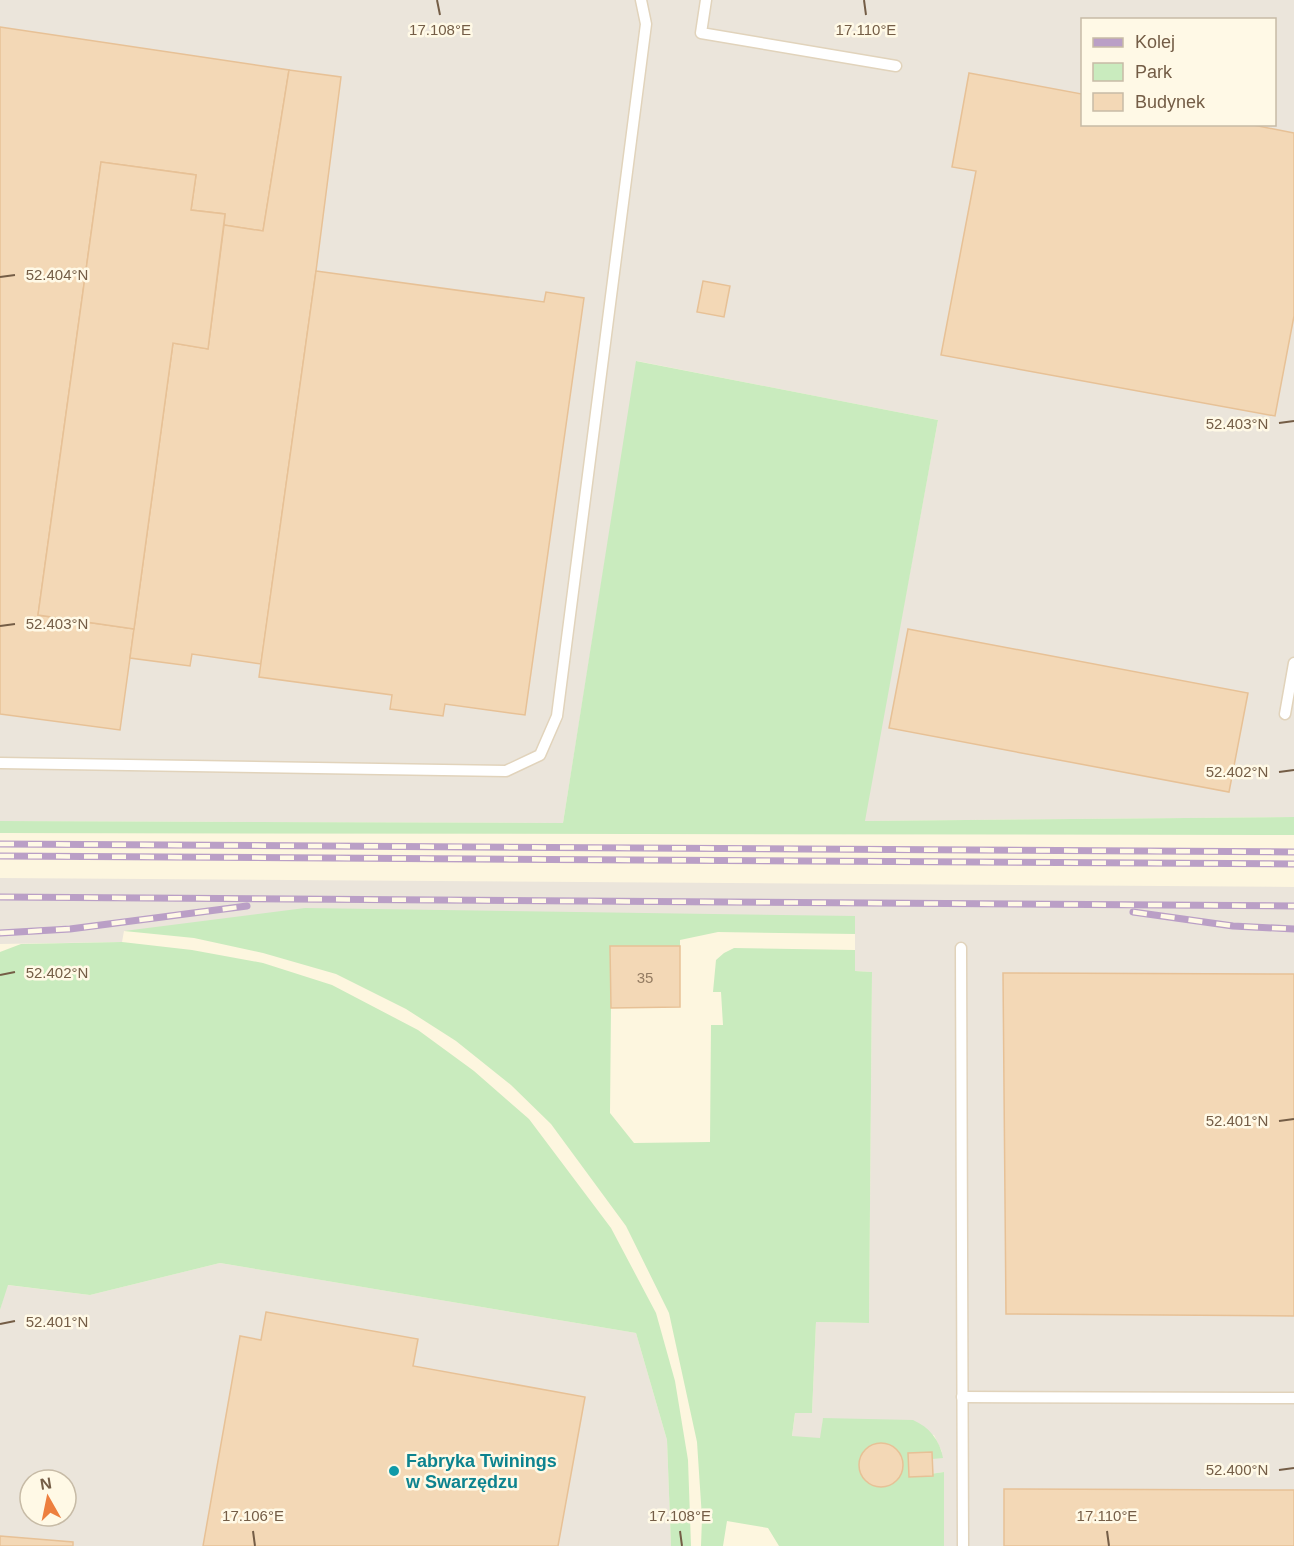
<svg xmlns="http://www.w3.org/2000/svg" width="1294" height="1546" viewBox="0 0 1294 1546" font-family="Helvetica,sans-serif">
	<rect width="100%" height="100%" fill="#fdf6df"/>
	<g fill="#ebe5db" fill-rule="evenodd">
		<path d="M0 0H1294V817L864 821 938 420 637 361 563 823 0 821ZM1082 20H1274V124H1082Z"/>
		<path d="M0 878 1294 887V1546H944V1472L909 1477 908 1453 942 1452 934 1435 823 1419 821 1439 792 1437 795 1413H812L816 1322 869 1323 872 972 855 971V916L124 931 122 942 0 944Z"/>
		<path d="M220 1263 636 1333 667 1440 671 1546H0V1310L7 1285 90 1295ZM30 1480H66V1516H30Z"/>
	</g>
	<g fill="#c9ebbe">
		<path d="M636 361 938 420 865 821 1294 817V835L0 833V821L563 823Z"/>
		<path d="M305 908 855 916V934L718 932 680 940V946H610L611 1008 610 1113 634 1143 710 1142 711 1025H723L721 992H713L716 960 724 953 734 948 855 950V971L872 972 869 1323 816 1322 812 1413H795L792 1436 820 1438 823 1418 913 1420C929 1427 940 1440 943 1458L932 1459 931 1452 908 1453 909 1477 944 1472V1546H779L768 1528 727 1521 723 1546H701L702 1518 697 1442 669 1313 626 1226 551 1124 511 1085 456 1041 406 1009 336 974 263 953 194 938 124 931Z"/>
		<path d="M122 942 192 950 263 963 332 985 418 1030 474 1071 529 1119 611 1228 656 1313 675 1381 688 1460 691 1546H671L667 1440 636 1333 220 1263 90 1295 8 1285 0 1310V952L21 944Z"/>
	</g>
	<g fill="#f3d8b6" stroke="#e7c196" stroke-width="1.5">
		<path d="M0 27 289 70 263 231 224 225 225 214 191 210 196 175 101 162 38 615 134 629 120 730 0 714Z"/>
		<path d="M289 70 341 77 316 271 261 664 192 654 190 666 130 658 173 343 208 349 224 225 263 231Z"/>
		<path d="M969 73 1082 94V124H1248L1294 133V316L1275 416 941 355 976 171 952 167Z"/>
		<path d="M101 162 196 175 191 210 225 214 208 349 173 343 134 629 38 615Z"/>
		<path d="M316 271 544 302 546 292 584 298 525 715 445 704 443 716 390 709 392 695 259 677Z"/>
		<path d="M703 281 730 286 724 317 697 312Z"/>
		<path d="M908 629 1248 693 1229 792 889 728Z"/>
		<path d="M610 946H680V1007L611 1008Z"/>
		<path d="M1003 973 1294 974V1316L1006 1314Z"/>
		<path d="M266 1312 418 1339 413 1366 585 1397 558 1546H203L240 1336 261 1340Z"/>
		<circle cx="881" cy="1465" r="22"/>
		<path d="M932 1452 933 1476 909 1477 908 1453Z"/>
		<path d="M1004 1489 1294 1490V1546H1004Z"/>
		<path d="M0 1536 73 1542V1546H0Z"/>
	</g>
	<g fill="none" stroke-linecap="round" stroke-linejoin="round">
		<defs>
			<g id="lane">
				<path d="M706 0 701 33 896 66"/>
				<path d="M1285 714 1294 663"/>
				<path d="M0 763 506 771 540 755 557 716 646 24 641 0"/>
				<path d="M961 948 963 1546"/>
				<path d="M962 1397 1294 1398"/>
			</g>
		</defs>
		<use href="#lane" stroke="#e1d3bb" stroke-width="13"/>
		<use href="#lane" stroke="#fff" stroke-width="10"/>
		<defs>
			<g id="rail">
				<path d="M0 844 1294 852"/>
				<path d="M0 856 1294 864"/>
				<path d="M0 897 1294 906"/>
				<path d="M1133 912 1233 926 1294 929"/>
				<path d="M0 933 70 929 247 906"/>
			</g>
		</defs>
		<use href="#rail" stroke="#ba9fc6" stroke-width="7"/>
		<use href="#rail" stroke="#fff9e6" stroke-width="4.5" stroke-dasharray="14" stroke-linecap="butt"/>
	</g>
	<path fill="none" stroke="#745d46" stroke-width="2" d="M437 0 440 15M864 0 866 15M0 277 15 275M1279 423 1294 421M0 626 15 624M1279 772 1294 770M0 975 15 972M1279 1121 1294 1119M0 1324 15 1321M1279 1470 1294 1468M253 1531 255 1546M680 1531 682 1546M1107 1531 1109 1546"/>
	<circle fill="#0f9aa8" stroke="#fff9e6" stroke-width="2" cx="394" cy="1471" r="6"/>
	<g text-anchor="middle" stroke-width="5" stroke-linejoin="round" paint-order="stroke">
		<g font-size="15" fill="#947c62">
			<text x="645" y="983">35</text>
		</g>
		<g font-size="18" font-weight="bold" fill="#0d838f" stroke="#fff9e6" text-anchor="start">
			<text x="406" y="1467">Fabryka Twinings<tspan x="406" dy="21">w Swarzędzu</tspan></text>
		</g>
	</g>
	<g font-size="15" text-anchor="middle" fill="#745d46" stroke="#fff9e6" stroke-width="5" stroke-linejoin="round" paint-order="stroke">
		<text x="440" y="35">17.108°E</text>
		<text x="866" y="35">17.110°E</text>
		<text x="57" y="280">52.404°N</text>
		<text x="1237" y="429">52.403°N</text>
		<text x="57" y="629">52.403°N</text>
		<text x="1237" y="777">52.402°N</text>
		<text x="57" y="978">52.402°N</text>
		<text x="1237" y="1126">52.401°N</text>
		<text x="57" y="1327">52.401°N</text>
		<text x="1237" y="1475">52.400°N</text>
		<text x="253" y="1521">17.106°E</text>
		<text x="680" y="1521">17.108°E</text>
		<text x="1107" y="1521">17.110°E</text>
	</g>
	<rect x="1081" y="18" width="195" height="108" fill="#fff9e6" stroke="#c7bba6" stroke-width="1.5"/>
	<rect x="1093" y="38" width="30" height="9" fill="#ba9fc6" stroke="#c7bba6" stroke-width="1.5"/>
	<text x="1135" y="48" font-size="18" fill="#745d46">Kolej</text>
	<rect x="1093" y="63" width="30" height="18" fill="#c9ebbe" stroke="#c7bba6" stroke-width="1.5"/>
	<text x="1135" y="78" font-size="18" fill="#745d46">Park</text>
	<rect x="1093" y="93" width="30" height="18" fill="#f3d8b6" stroke="#c7bba6" stroke-width="1.5"/>
	<text x="1135" y="108" font-size="18" fill="#745d46">Budynek</text>
	<g transform="translate(48 1498) rotate(351)"><circle r="28" fill="#fff9e6" stroke="#c7bba6" stroke-width="1.5"/>
	<path d="M0-4.5L10 22L0 15L-10 22Z" fill="#ed7f3f"/>
	<text y="-9" font-size="16" font-weight="bold" text-anchor="middle" fill="#745d46">N</text>
	</g>
</svg>
